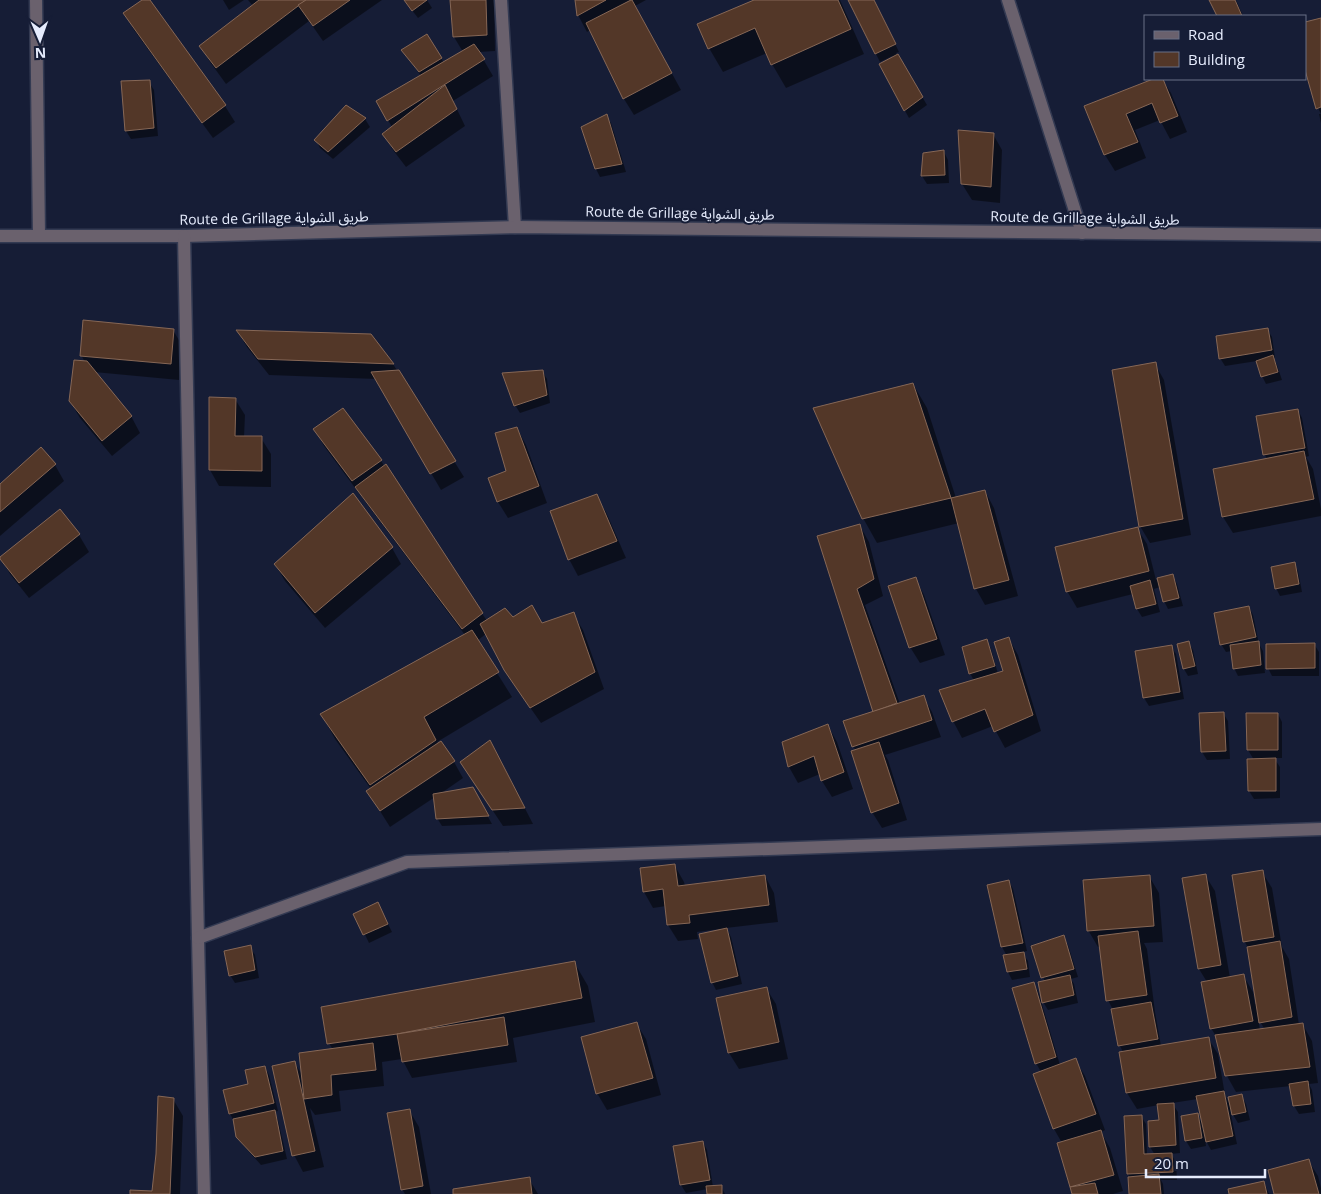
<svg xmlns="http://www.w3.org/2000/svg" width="1321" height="1194" viewBox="0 0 1321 1194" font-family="'Open Sans','Noto Sans Arabic',sans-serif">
	<rect width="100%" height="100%" fill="#161d36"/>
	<g fill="#0007" fill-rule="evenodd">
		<path d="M144 0H149L225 106 235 122 213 138 134 30 125 14Z"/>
		<path d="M223 0H244L229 10Z"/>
		<path d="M248 0H382L323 41 309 21 226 84 210 62 201 46 253 6Z"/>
		<path d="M404 0H427L432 8 418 18Z"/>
		<path d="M452 0H494L495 51 479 52 493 76 453 101 465 126 406 167 393 150 384 134 392 127 377 101 421 76 403 50 427 35 444 63 463 52 454 37Z"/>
		<path d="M576 0H646L635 6 681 90 634 115 624 99 590 30 587 32 578 15Z"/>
		<path d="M757 0H840L864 54 786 88 772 64 767 53 723 72 709 48Z"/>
		<path d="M849 0H874L899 52 896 53 927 105 909 118 880 65 893 58 892 56 880 62Z"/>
		<path d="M1210 0H1236L1243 16H1218Z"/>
		<path d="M1321 20V123L1319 114H1321L1318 108 1305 66V23Z"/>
		<path d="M1157 79H1162L1171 93 1187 132 1170 139 1160 120 1135 130 1146 158 1115 171 1105 155 1086 107Z"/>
		<path d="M149 82 154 90 158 136 131 139 126 131 122 83Z"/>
		<path d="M346 107 365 119 370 127 333 159 320 148 316 140Z"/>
		<path d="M606 116 611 123 626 172 600 177 596 169Z"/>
		<path d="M993 134 1002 150 1000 203 972 200 962 184Z"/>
		<path d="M944 152 948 160 949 183 927 184 922 176Z"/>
		<path d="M1267 329 1272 337 1275 358H1273L1277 365 1282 380 1266 384 1262 376 1257 361 1225 366 1220 358Z"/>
		<path d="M173 330 183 347 179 380 94 372 131 416 140 433 112 456 80 418 70 401 85 362 81 355Z"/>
		<path d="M238 332 370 335 393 364 464 477 441 490 376 379 269 375 247 347Z"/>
		<path d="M1155 364 1164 380 1191 535 1150 543 1140 526Z"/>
		<path d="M542 371 547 379 550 403 520 413 515 405Z"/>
		<path d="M913 384 927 408 956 498 985 491 994 508 1018 596 985 605 976 589 959 523 877 543 863 518Z"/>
		<path d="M235 399 245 415 244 437 261 438 271 454V487L219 486 210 470Z"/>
		<path d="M1298 410 1302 418 1309 456 1306 457 1313 469 1321 509V516L1233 533 1223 517 1267 459 1265 455 1258 417Z"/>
		<path d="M517 428 526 445 547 503 508 518 498 502 508 471Z"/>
		<path d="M315 430 381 461 487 621 513 619 542 625 573 614 583 630 604 689 541 723 515 686 487 633 477 641 512 697 437 742 454 762 463 778 440 794 472 788 492 824 442 826 437 818 435 797 390 827 368 792 371 789 335 739 322 715 465 635 367 504 324 446Z"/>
		<path d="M55 465 64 481 0 536V485Z"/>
		<path d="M596 496 606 512 626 558 578 576 569 559Z"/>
		<path d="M60 511 79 535 89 552 29 598 10 574 1 558Z"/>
		<path d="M860 526 869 542 883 596 865 605 900 704 923 696 932 712 941 737 885 755 888 760 907 820 882 828 872 812 856 751 853 746 874 712 819 537Z"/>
		<path d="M1137 528 1147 544 1156 580 1173 576 1177 584 1183 606 1168 609 1164 601 1160 587 1154 589 1160 612 1142 617 1137 609 1133 594 1077 608 1067 591Z"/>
		<path d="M392 548 401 564 325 628 285 581 275 564Z"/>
		<path d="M1294 563 1298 571 1302 592 1280 596 1276 588Z"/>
		<path d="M915 578 924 595 945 655 920 663 910 647Z"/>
		<path d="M1249 607 1253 615 1259 644 1263 651 1265 673 1238 676 1234 668 1232 651 1226 652 1221 644Z"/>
		<path d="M1009 639 1018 655 1041 731 1005 748 993 726 962 738 953 721 974 681 970 673 987 641 991 649 998 674 1004 672Z"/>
		<path d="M1188 642 1193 650 1198 674 1188 676 1184 669Z"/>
		<path d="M1314 644 1319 652V676H1272L1268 668Z"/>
		<path d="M1171 646 1176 654 1184 699 1149 706 1144 698Z"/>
		<path d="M1223 713 1228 721 1230 759 1207 760 1202 752Z"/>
		<path d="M1278 714 1282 722V758H1274L1280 767V798L1254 799 1249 791 1254 760 1248 750Z"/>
		<path d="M828 726 837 742 853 789 832 797 822 781 820 774 798 783 789 767 784 743Z"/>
		<path d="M490 742 499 758 533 824 503 826 471 778Z"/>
		<path d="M675 866 684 882 685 886 765 876 774 893 778 922 726 928 731 937 742 984 716 990 712 982 720 929 697 932 698 939 678 941 668 925 666 906 653 908 644 892Z"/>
		<path d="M1262 872 1272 888 1282 947 1289 959 1299 1025H1303L1312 1041 1318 1083 1309 1084 1312 1090 1315 1112 1299 1114 1294 1106 1291 1086 1236 1092 1227 1076 1217 1038 1211 1028 1207 982 1199 969 1205 875 1215 891 1230 978 1243 975 1253 992 1255 1004H1257L1248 948 1245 942 1233 876ZM1258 1018 1265 1030H1260Z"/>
		<path d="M1149 876 1159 893 1163 942 1144 943 1147 949 1155 1012 1161 1046 1208 1038 1218 1054 1225 1095 1230 1105 1242 1096 1246 1104 1250 1120 1238 1123 1230 1110 1237 1144 1211 1150 1205 1139 1206 1146 1191 1149 1186 1141 1197 1114 1202 1123 1198 1099 1172 1103 1178 1112 1180 1153 1171 1154 1176 1162 1177 1180H1161L1163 1184 1164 1194H1130V1178L1128 1174 1141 1116 1146 1124 1147 1155H1155L1150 1147 1160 1121 1159 1105 1137 1109 1127 1093 1123 1052 1120 1046 1112 1008 1108 1000 1100 946 1098 947 1088 930Z"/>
		<path d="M1009 881 1013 889 1027 951 1022 952 1028 961 1030 977 1012 980 1008 972 1007 956 1002 947 988 885Z"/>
		<path d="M382 912 392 932 369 943 355 914Z"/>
		<path d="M1063 937 1068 945 1078 977 1071 979 1074 984 1078 1003 1048 1010 1043 1002 1045 982 1033 947Z"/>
		<path d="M250 947 255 955 259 978 235 983 230 975Z"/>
		<path d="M574 962 588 986 595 1022 513 1038 517 1062 412 1078 402 1059 382 1062 384 1086 339 1091 341 1111 315 1115 310 1108 324 1167 303 1172 294 1155V1062L303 1076 333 1050 329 1043Z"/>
		<path d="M1033 983 1038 991 1060 1065 1075 1060 1085 1076 1105 1130 1101 1132 1110 1148 1123 1191 1113 1194H1073L1059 1144 1062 1143 1054 1129 1035 1074 1041 1072 1036 1063Z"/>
		<path d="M766 988 776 1004 788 1059 739 1069 729 1053 717 999Z"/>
		<path d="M636 1023 646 1039 661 1095 607 1110 597 1093Z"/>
		<path d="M265 1067 269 1075 278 1111 274 1112 278 1120 287 1159 261 1165 243 1145 238 1137 234 1121 230 1114 225 1091 250 1085Z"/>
		<path d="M173 1099 183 1116 180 1194H131L153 1192Z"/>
		<path d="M409 1110 419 1127 431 1194H405L402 1189Z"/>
		<path d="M703 1142 707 1150 713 1187 721 1186 725 1194H708V1189L686 1193 681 1185Z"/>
		<path d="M1308 1160 1318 1176 1321 1188V1194H1276Z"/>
		<path d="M529 1179 538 1194H455Z"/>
		<path d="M1264 1182 1269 1194H1230Z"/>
	</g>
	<g fill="#533728" stroke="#866756">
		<path d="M142 0H150L226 105 202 123 123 13Z"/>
		<path d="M259 0H306L216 68 199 46Z"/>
		<path d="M306 0H350L313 26 298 5Z"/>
		<path d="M404 0H427L412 11Z"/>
		<path d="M450 0H486L487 35 453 37Z"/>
		<path d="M575 0H606L577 16Z"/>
		<path d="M631 0H632L672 73 623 99 586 23Z"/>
		<path d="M754 0H838L851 29 771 65 755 28 708 49 697 24Z"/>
		<path d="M848 0H874L896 44 875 54Z"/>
		<path d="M1209 0H1235L1242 16H1217Z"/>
		<path d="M1321 18V107L1316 109 1305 70V22Z"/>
		<path d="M427 34 442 58 419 72 401 50Z"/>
		<path d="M474 44 485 59 387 121 376 101Z"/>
		<path d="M898 54 923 97 904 111 879 64Z"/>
		<path d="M1153 79H1163L1178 116 1160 123 1152 103 1126 114 1138 142 1104 155 1084 106Z"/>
		<path d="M150 80 154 128 125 131 121 81Z"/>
		<path d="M445 85 457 109 396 152 382 134Z"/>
		<path d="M346 105 366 118 328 152 314 140Z"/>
		<path d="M607 114 622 164 595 169 581 127Z"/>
		<path d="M958 130 994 133 991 187 961 184Z"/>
		<path d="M944 150 945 175 921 176 923 153Z"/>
		<path d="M83 320 174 329 171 364 80 356Z"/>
		<path d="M1268 328 1272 350 1219 359 1216 336Z"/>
		<path d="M236 330 371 334 394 364 258 359Z"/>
		<path d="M1273 355 1278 372 1261 377 1256 361Z"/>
		<path d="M74 360 87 361 132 416 102 441 69 401Z"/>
		<path d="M1156 362 1183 519 1139 527 1112 370Z"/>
		<path d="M399 370 456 461 430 474 371 372Z"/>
		<path d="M543 370 547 395 514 406 502 373Z"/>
		<path d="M913 383 951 498 862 519 813 408Z"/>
		<path d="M209 397 236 398 235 436H262V471L209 470Z"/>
		<path d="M343 408 382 460 352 481 313 429Z"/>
		<path d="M1298 409 1305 448 1263 455 1256 416Z"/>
		<path d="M517 427 539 486 497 502 488 478 506 471 495 433Z"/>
		<path d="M41 447 56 464 0 512V484Z"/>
		<path d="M1304 451 1314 499 1222 517 1213 469Z"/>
		<path d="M386 464 483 613 462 629 355 487Z"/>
		<path d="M985 490 1009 580 974 589 951 498Z"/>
		<path d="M353 493 393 547 315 613 274 564Z"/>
		<path d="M597 494 617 541 568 560 550 511Z"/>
		<path d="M60 509 80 534 19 583 0 559V557Z"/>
		<path d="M860 524 874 579 857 589 897 703 873 712 817 536Z"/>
		<path d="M1138 527 1149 571 1066 592 1055 547Z"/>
		<path d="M1295 562 1299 584 1275 589 1271 567Z"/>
		<path d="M1173 574 1179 598 1163 602 1157 578Z"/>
		<path d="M916 577 937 639 909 648 888 586Z"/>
		<path d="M1150 580 1156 604 1136 609 1130 586Z"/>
		<path d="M532 605 542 623 574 612 595 672 530 708 504 670 480 624 505 608 513 617Z"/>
		<path d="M1249 606 1256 637 1220 645 1214 613Z"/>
		<path d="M472 630 499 672 424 717 436 740 370 785 320 714Z"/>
		<path d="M1009 637 1033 715 994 732 985 709 952 722 939 690 1003 671 994 642Z"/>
		<path d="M987 639 995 666 969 674 962 647Z"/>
		<path d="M1189 641 1195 666 1183 669 1177 644Z"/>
		<path d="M1259 641 1261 665 1233 669 1230 645Z"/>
		<path d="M1315 643V668L1266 669V644Z"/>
		<path d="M1172 645 1180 692 1143 698 1135 651Z"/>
		<path d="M924 695 932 720 852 747 843 721Z"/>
		<path d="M1224 712 1226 751 1201 752 1199 713Z"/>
		<path d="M1246 713H1278V750H1247Z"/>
		<path d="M828 724 844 772 821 781 814 756 788 767 782 742Z"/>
		<path d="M490 740 525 808 492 810 460 762Z"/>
		<path d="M441 741 455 761 380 811 366 791Z"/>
		<path d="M879 742 899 803 871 813 851 751Z"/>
		<path d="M1276 758V791H1248L1247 759Z"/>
		<path d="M473 787 489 816 436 819 433 794Z"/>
		<path d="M675 864 678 886 765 875 769 905 689 915 690 923 667 925 663 889 643 892 640 868Z"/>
		<path d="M1263 870 1274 937 1243 942 1232 875Z"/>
		<path d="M1206 874 1221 965 1198 969 1182 878Z"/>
		<path d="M1150 875 1154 926 1087 931 1083 880Z"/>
		<path d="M1009 880 1023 943 1001 947 987 885Z"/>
		<path d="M378 902 388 924 363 935 353 914Z"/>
		<path d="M727 928 738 976 711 983 699 934Z"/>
		<path d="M1138 931 1147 995 1106 1001 1098 936Z"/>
		<path d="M1064 935 1074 969 1041 978 1031 946Z"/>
		<path d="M1280 941 1292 1017 1259 1023 1247 947Z"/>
		<path d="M251 945 255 970 229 976 224 951Z"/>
		<path d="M1024 952 1027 969 1007 972 1003 955Z"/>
		<path d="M575 961 582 998 397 1034 327 1044 321 1007Z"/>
		<path d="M1244 974 1253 1021 1210 1029 1201 982Z"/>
		<path d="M1070 975 1074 995 1042 1003 1038 982Z"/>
		<path d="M1034 982 1056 1057 1035 1064 1012 988Z"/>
		<path d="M767 987 779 1042 728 1053 716 998Z"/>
		<path d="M1151 1002 1158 1039 1118 1046 1111 1009Z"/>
		<path d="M504 1017 508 1045 402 1062 397 1034Z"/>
		<path d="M637 1022 653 1078 596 1094 581 1037Z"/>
		<path d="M1303 1023 1310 1067 1225 1076 1215 1035Z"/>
		<path d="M1209 1037 1216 1078 1126 1093 1119 1052Z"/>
		<path d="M373 1043 376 1070 331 1075 332 1095 304 1099 299 1053Z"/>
		<path d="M1076 1058 1096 1114 1053 1129 1033 1074Z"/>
		<path d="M295 1061 315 1151 292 1156 272 1066Z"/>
		<path d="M265 1066 274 1103 229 1114 223 1090 248 1084 245 1070Z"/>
		<path d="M1308 1081 1311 1104 1293 1106 1289 1084Z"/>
		<path d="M1224 1091 1233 1136 1206 1142 1196 1096Z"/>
		<path d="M1242 1094 1246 1112 1232 1115 1228 1097Z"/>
		<path d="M158 1096 174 1098 170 1194H130V1190L152 1191 156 1154Z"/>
		<path d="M1174 1103 1176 1145 1149 1147 1148 1121 1159 1120 1157 1104Z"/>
		<path d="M410 1109 423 1186 401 1190 387 1113Z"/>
		<path d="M275 1110 283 1151 255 1157 236 1137 233 1119Z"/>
		<path d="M1198 1113 1202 1138 1185 1141 1181 1116Z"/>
		<path d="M1142 1115 1144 1154 1172 1153 1173 1172 1127 1174 1124 1116Z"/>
		<path d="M1101 1130 1114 1175 1070 1187 1057 1143Z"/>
		<path d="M703 1141 710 1180 680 1185 673 1146Z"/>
		<path d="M1309 1159 1319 1194H1274L1268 1170Z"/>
		<path d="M1159 1174 1161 1194H1129L1128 1177Z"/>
		<path d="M530 1177 532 1194H453V1189Z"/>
		<path d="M1264 1181 1267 1194H1229L1228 1189Z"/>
		<path d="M1095 1183 1098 1194H1072L1070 1187Z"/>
		<path d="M722 1185V1194H707L706 1186Z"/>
	</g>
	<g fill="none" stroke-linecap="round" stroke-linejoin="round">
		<defs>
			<g id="minor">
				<path d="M36 0 39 235"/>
				<path d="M501 0 515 227"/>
				<path d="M1008 0 1082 233"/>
				<path d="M0 236H184L515 227 1321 235"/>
				<path d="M184 236 198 938 204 1194"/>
				<path d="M198 938 407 862 1321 829"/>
			</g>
		</defs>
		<use href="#minor" stroke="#333a52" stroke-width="15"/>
		<use href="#minor" stroke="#6a616d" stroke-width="12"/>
	</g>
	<g text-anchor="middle" stroke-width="4" stroke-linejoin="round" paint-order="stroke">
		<g font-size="14" fill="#e6ecfd" stroke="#161d36">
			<text transform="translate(680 213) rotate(1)" y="5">Route de Grillage طريق الشواية</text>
			<text transform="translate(274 218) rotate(-1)" y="5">Route de Grillage طريق الشواية</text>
			<text transform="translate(1085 218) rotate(1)" y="5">Route de Grillage طريق الشواية</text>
		</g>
	</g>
	<rect x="1144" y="15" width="162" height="65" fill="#161d36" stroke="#697086"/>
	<rect x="1154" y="31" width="25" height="8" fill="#6a616d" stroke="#697086"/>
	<text x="1188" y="40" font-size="15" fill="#e6ecfd">Road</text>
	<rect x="1154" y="52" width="25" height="15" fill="#533728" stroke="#697086"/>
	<text x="1188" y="65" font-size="15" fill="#e6ecfd">Building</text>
	<g transform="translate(40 40) rotate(178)" stroke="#161d36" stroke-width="4" paint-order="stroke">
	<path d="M0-4L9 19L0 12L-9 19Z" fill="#e6ecfd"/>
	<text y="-8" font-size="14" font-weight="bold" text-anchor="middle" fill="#e6ecfd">N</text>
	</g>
	<path d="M1146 1169v8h119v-8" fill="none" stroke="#e6ecfd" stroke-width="2.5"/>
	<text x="1154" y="1169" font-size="15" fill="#e6ecfd" stroke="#161d36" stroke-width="4" paint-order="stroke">20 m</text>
</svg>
